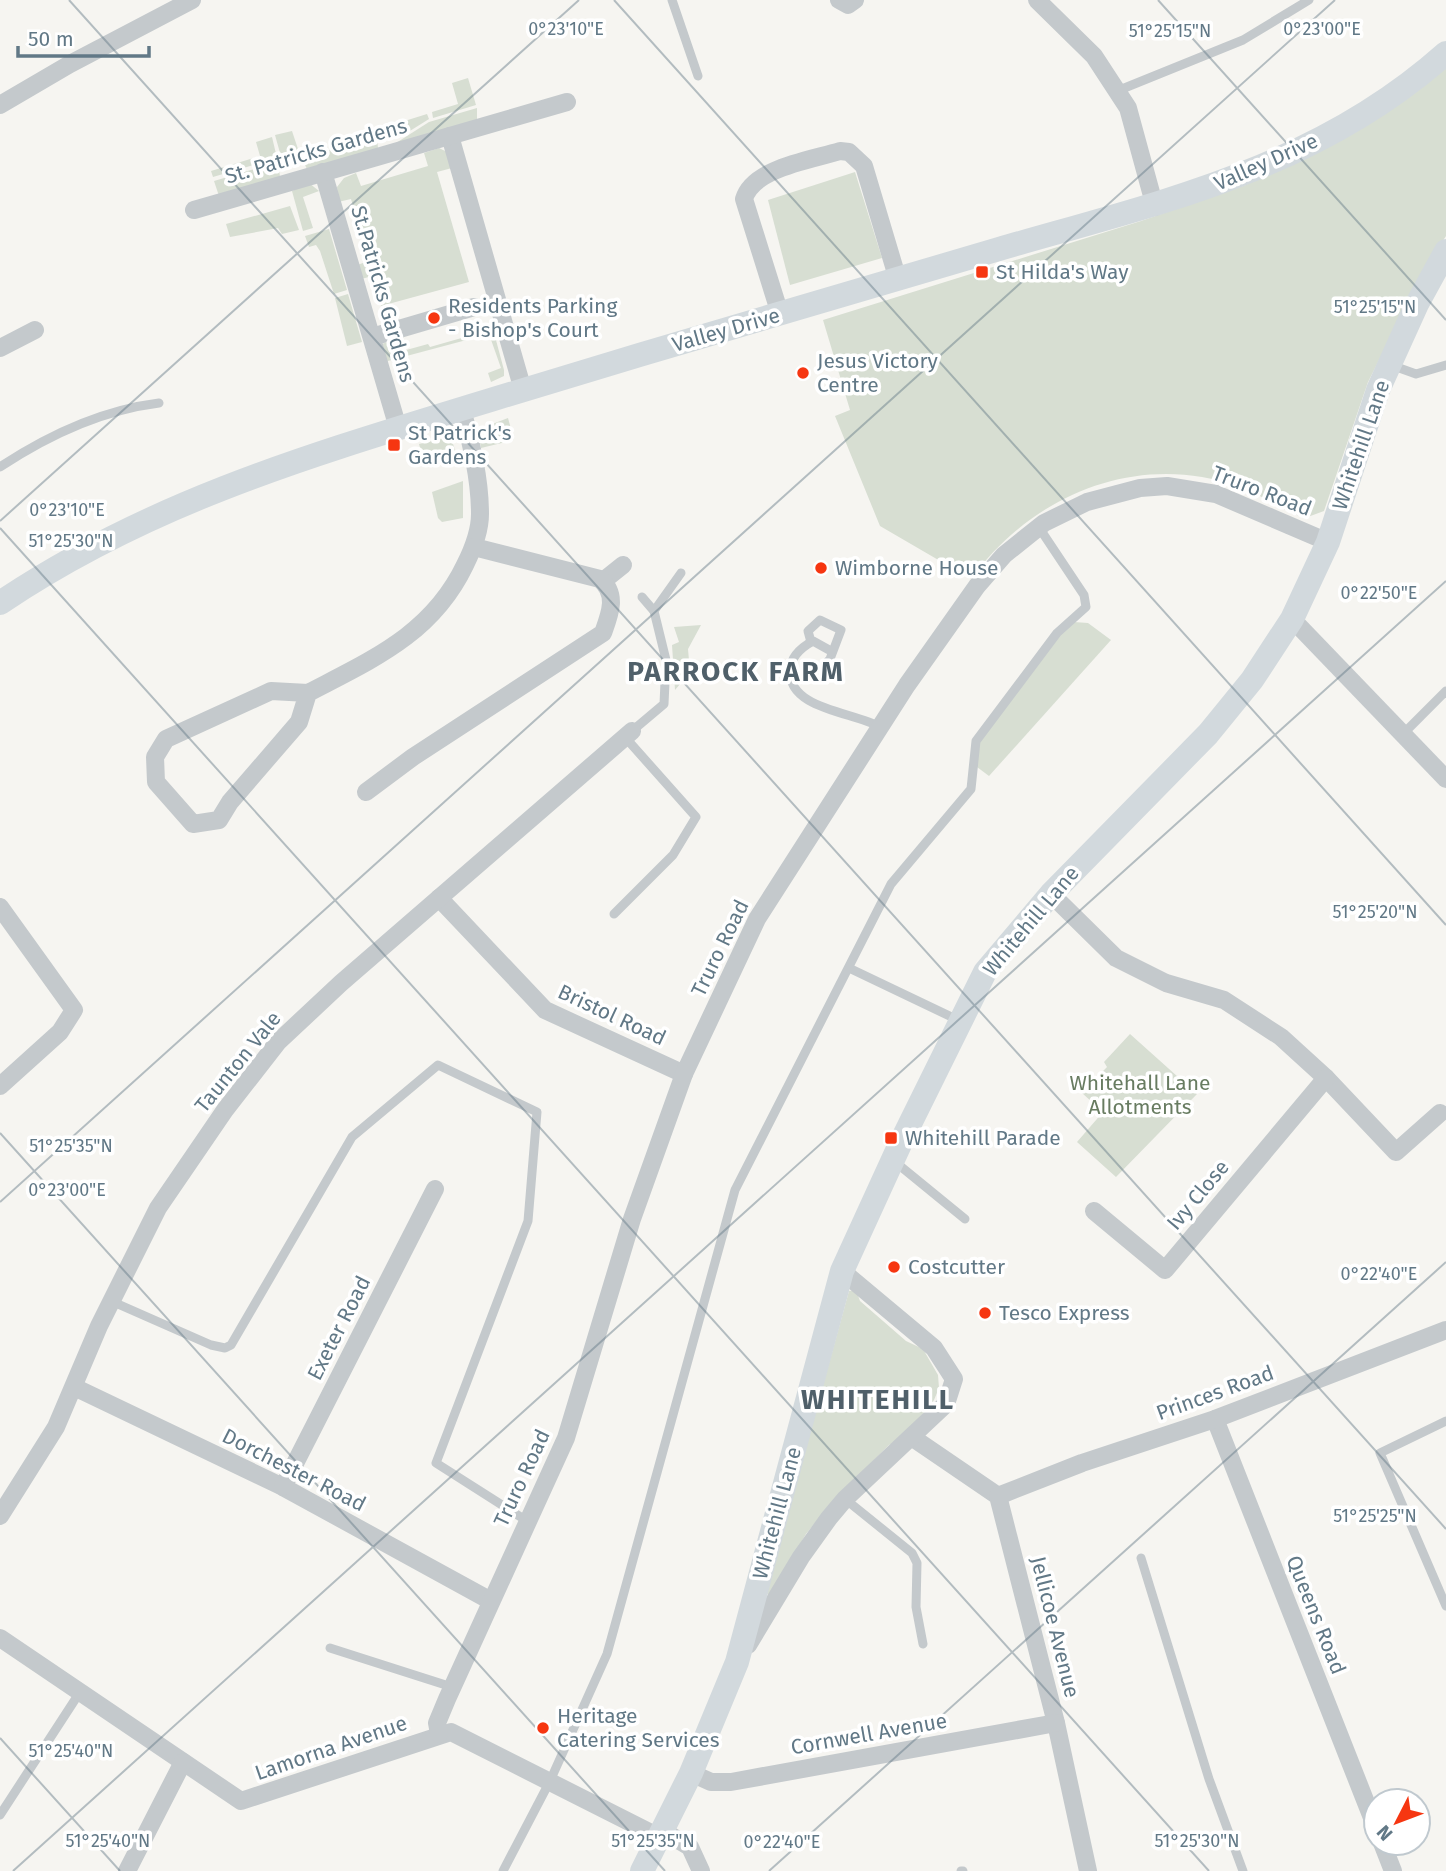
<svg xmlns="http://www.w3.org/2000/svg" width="1446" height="1871" viewBox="0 0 1446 1871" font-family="'Fira Sans',sans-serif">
	<rect width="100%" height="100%" fill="#f6f5f1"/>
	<g fill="#d7ded2">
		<path d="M1446 66V236L1425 269 1368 382 1324 511 1305 518C1282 511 1261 494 1238 486 1136 451 1032 495 971 579L880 526 835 416 850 410 823 320 1141 221 1246 185Z"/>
		<path d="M468 78 476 105 433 118 432 112 458 104 452 83Z"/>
		<path d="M477 108V123L385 150 429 122Z"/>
		<path d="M427 114 429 119 405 134 381 135 379 129Z"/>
		<path d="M292 131 299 152 323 145 324 148 282 160 275 135Z"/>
		<path d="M377 136 378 149 307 169 304 163 283 164Z"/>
		<path d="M272 137 277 158 213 177 211 171 260 156 256 142Z"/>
		<path d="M439 148 447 152 452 168 437 172 469 282 381 306 373 276 361 279 357 265 369 261 351 199 338 202 337 187 344 178 356 173 361 186 428 166 424 153Z"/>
		<path d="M278 162 280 177 220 199 214 181Z"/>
		<path d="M855 172 882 258 790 285 768 200Z"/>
		<path d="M309 183 319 191 303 197 313 228 303 231 292 191Z"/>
		<path d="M290 206 299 230 282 234 278 228 230 237 226 224Z"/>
		<path d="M329 229 347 290 334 294 320 251 316 245 309 247 305 236Z"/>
		<path d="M348 294 362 342 347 346 335 298Z"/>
		<path d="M493 329 504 370V376L491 382 488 373 501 368 489 334 384 362 382 344 394 339 399 352 428 344 430 347Z"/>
		<path d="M508 418 514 440 481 448 479 437 482 428Z"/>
		<path d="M441 439 453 444 458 458 425 466 419 444Z"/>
		<path d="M463 481V518L442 522 438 518 432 492Z"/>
		<path d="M1074 622 1088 623 1111 640 989 776 977 767 979 740 1061 632Z"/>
		<path d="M701 625 688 649 690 672 675 690 672 645 679 642 674 627Z"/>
		<path d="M1130 1034 1197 1094 1116 1177 1077 1142 1103 1112 1082 1093 1107 1067 1104 1062Z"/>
		<path d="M856 1290 860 1301 906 1341 923 1349 938 1375 939 1388 934 1400 905 1436 889 1445 832 1502 806 1534 769 1596 766 1592 849 1291Z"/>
	</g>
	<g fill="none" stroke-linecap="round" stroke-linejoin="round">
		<g stroke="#c4c9cc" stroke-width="9">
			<path d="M672 0 698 76"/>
			<path d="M1117 91 1243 40 1309 0"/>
			<path d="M1391 365 1416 374 1446 365"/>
			<path d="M0 467C47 436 103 410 159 403"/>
			<path d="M642 597 654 611"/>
			<path d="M811 642 808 631 820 620 841 630 830 659 815 675"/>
			<path d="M831 651 813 641C802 647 791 657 790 670 788 710 855 712 880 727"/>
			<path d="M632 731 664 704 666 660 654 611 681 573"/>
			<path d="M1403 734 1446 691"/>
			<path d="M614 914 673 855 696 817 624 736"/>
			<path d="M849 968 958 1020"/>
			<path d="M894 1161 965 1219"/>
			<path d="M111 1301 211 1345 225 1348 231 1345 352 1137 438 1065 537 1112 528 1221 436 1463 527 1521"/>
			<path d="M1446 1421 1380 1453 1446 1606"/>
			<path d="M845 1499 912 1553 917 1563 916 1607 923 1644"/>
			<path d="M1141 1558 1209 1779 1243 1871"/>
			<path d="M330 1648 452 1687"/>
			<path d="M0 1815 80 1692"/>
			<path d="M503 1871 550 1781 607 1654 735 1190 891 884 971 789 976 741 1057 633 1086 607 1084 595 1038 526"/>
			<path d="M961 1871H963"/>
		</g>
		<g stroke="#c4c9cc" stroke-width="18">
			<path d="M839 0 848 5 855 0"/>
			<path d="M1037 0 1094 56 1128 108 1155 207"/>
			<path d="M0 105 70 64 192 0"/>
			<path d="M450 136 523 390"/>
			<path d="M323 172 398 428"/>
			<path d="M194 210 567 102"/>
			<path d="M780 314 744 199C753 168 811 160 840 151L849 152 864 166 898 280"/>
			<path d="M372 337 474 307"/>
			<path d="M0 348 35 330"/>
			<path d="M603 581 623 565"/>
			<path d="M1292 619 1446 779"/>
			<path d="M308 693 271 691 166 739 155 757 156 782 193 824 219 820 230 802 299 722 308 693C373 659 432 634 465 565 473 549 480 531 480 514 480 478 471 443 462 409"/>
			<path d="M366 792 413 757 603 633C610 614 618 594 600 579L474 547"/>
			<path d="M1051 894 1116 958 1166 983 1224 1000 1281 1037 1326 1078 1396 1152 1440 1113"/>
			<path d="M439 898 545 1010 684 1074"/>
			<path d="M0 907 74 1010 60 1032 0 1086"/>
			<path d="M1094 1211 1165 1270 1326 1078"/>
			<path d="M74 1387 283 1487 491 1601"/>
			<path d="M1215 1419 1376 1828"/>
			<path d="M913 1438 998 1496 1056 1723 1088 1871"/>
			<path d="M283 1487 435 1189"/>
			<path d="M998 1496 1082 1463 1215 1419 1446 1330"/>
			<path d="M0 1516 56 1427 99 1326 158 1208 225 1110 278 1042 341 983 632 731"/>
			<path d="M0 1638 241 1801 451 1732 659 1837"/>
			<path d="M748 1645 801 1557 829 1518 845 1499 946 1404 954 1379 934 1348 842 1271"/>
			<path d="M439 1734 437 1723 447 1699 566 1438 632 1219 684 1074 757 919 907 685 977 586 1004 555 1044 523 1087 502 1140 488 1167 486 1216 494 1328 542"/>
			<path d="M691 1773 711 1782H731L1056 1723"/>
			<path d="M663 1831 690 1847 701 1871"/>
			<path d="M1382 1843 1393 1871"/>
			<path d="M127 1871 183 1762"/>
		</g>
		<g stroke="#d2d9dd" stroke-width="24">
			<path d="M0 603C154 499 321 452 497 398 664 347 832 298 999 249 1161 202 1316 169 1446 53"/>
			<path d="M642 1871 691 1773 737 1662 842 1271 901 1142 985 972 1051 894 1208 734 1252 680 1292 619 1328 542 1378 390 1417 304 1446 251"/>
		</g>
	</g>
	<path fill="none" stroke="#617886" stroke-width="2" stroke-opacity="0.45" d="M69 0 1446 1529M614 0 1446 925M1158 0 1446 320M0 521 579 0M0 528 1209 1871M0 1133 665 1871M0 1202 1335 0M0 1738 120 1871M13 1871 1446 581M769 1871 1446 1262"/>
	<g fill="#f63611" stroke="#fff" stroke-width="2.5">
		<rect x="975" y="265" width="14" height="14" rx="3.5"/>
		<circle cx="434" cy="318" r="7"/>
		<circle cx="803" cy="373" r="7"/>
		<rect x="387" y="438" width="14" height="14" rx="3.5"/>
		<circle cx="821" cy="568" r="7"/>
		<rect x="884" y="1131" width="14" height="14" rx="3.5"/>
		<circle cx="894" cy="1267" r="7"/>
		<circle cx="985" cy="1313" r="7"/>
		<circle cx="543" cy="1728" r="7"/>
	</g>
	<g text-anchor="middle" stroke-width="7" stroke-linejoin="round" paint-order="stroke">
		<g font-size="21" fill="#617886" stroke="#fff">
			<text transform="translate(316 151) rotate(-16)" y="7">St. Patricks Gardens</text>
			<text transform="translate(1266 162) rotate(-24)" y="7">Valley Drive</text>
			<text transform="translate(383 294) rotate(74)" y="7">St.Patricks Gardens</text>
			<text transform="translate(726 330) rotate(-16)" y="7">Valley Drive</text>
			<text transform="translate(1361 445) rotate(-71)" y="7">Whitehill Lane</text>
			<text transform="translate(1262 491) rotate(21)" y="7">Truro Road</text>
			<text transform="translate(1031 921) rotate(-50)" y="7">Whitehill Lane</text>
			<text transform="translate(720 948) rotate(-64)" y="7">Truro Road</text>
			<text transform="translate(612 1015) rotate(25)" y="7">Bristol Road</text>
			<text transform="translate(238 1062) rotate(-51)" y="7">Taunton Vale</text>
			<text transform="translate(1198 1195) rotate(-50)" y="7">Ivy Close</text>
			<text transform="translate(339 1328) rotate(-63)" y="7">Exeter Road</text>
			<text transform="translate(1215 1393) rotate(-20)" y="7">Princes Road</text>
			<text transform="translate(294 1470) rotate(27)" y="7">Dorchester Road</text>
			<text transform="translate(522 1478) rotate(-65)" y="7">Truro Road</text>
			<text transform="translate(777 1513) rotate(-75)" y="7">Whitehill Lane</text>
			<text transform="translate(1316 1615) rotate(68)" y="7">Queens Road</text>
			<text transform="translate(1055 1627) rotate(76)" y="7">Jellicoe Avenue</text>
			<text transform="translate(869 1734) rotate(-10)" y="7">Cornwell Avenue</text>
			<text transform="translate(331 1748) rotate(-19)" y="7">Lamorna Avenue</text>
		</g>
		<g font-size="21" fill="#617886" stroke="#fff" text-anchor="start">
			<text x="996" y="279">St Hilda's Way</text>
			<text x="448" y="313">Residents Parking<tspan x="448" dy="24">- Bishop's Court</tspan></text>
			<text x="817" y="368">Jesus Victory<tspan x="817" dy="24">Centre</tspan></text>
			<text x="408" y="440">St Patrick's<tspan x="408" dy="24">Gardens</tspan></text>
			<text x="835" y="575">Wimborne House</text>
			<text x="905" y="1145">Whitehill Parade</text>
			<text x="908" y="1274">Costcutter</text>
			<text x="999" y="1320">Tesco Express</text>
			<text x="557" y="1723">Heritage<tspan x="557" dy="24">Catering Services</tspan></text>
		</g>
		<g font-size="21" fill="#687c61" stroke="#fff">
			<text x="1140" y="1090">Whitehall Lane<tspan x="1140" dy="24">Allotments</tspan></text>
		</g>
		<g font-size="28" font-weight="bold" letter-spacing="2" fill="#50606a" stroke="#fff">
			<text x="736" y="681">PARROCK FARM</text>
			<text x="878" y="1409">WHITEHILL</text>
		</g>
	</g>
	<g font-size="18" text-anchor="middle" fill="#617886" stroke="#fff" stroke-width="7" stroke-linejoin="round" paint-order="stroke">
		<text x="566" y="35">0°23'10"E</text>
		<text x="1322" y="35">0°23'00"E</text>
		<text x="1170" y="37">51°25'15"N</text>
		<text x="1375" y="313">51°25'15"N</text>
		<text x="67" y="516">0°23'10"E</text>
		<text x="71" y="547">51°25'30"N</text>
		<text x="1379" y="599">0°22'50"E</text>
		<text x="1375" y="918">51°25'20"N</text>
		<text x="71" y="1152">51°25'35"N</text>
		<text x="67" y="1196">0°23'00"E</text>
		<text x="1379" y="1280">0°22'40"E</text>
		<text x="1375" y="1522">51°25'25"N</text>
		<text x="71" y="1757">51°25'40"N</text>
		<text x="108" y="1847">51°25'40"N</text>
		<text x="653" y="1847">51°25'35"N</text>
		<text x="1197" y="1847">51°25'30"N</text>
		<text x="782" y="1848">0°22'40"E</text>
	</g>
	<g transform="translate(1397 1822) rotate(228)"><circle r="33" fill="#ffffff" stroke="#c0c9cf" stroke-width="2"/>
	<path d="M0-5L12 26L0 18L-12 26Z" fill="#f63611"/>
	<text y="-10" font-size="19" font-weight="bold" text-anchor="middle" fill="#617886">N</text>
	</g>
	<path d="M18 46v10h131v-10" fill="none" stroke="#617886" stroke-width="3.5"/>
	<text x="28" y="46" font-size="21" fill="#617886" stroke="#ffffff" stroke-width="5" paint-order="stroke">50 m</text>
</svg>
